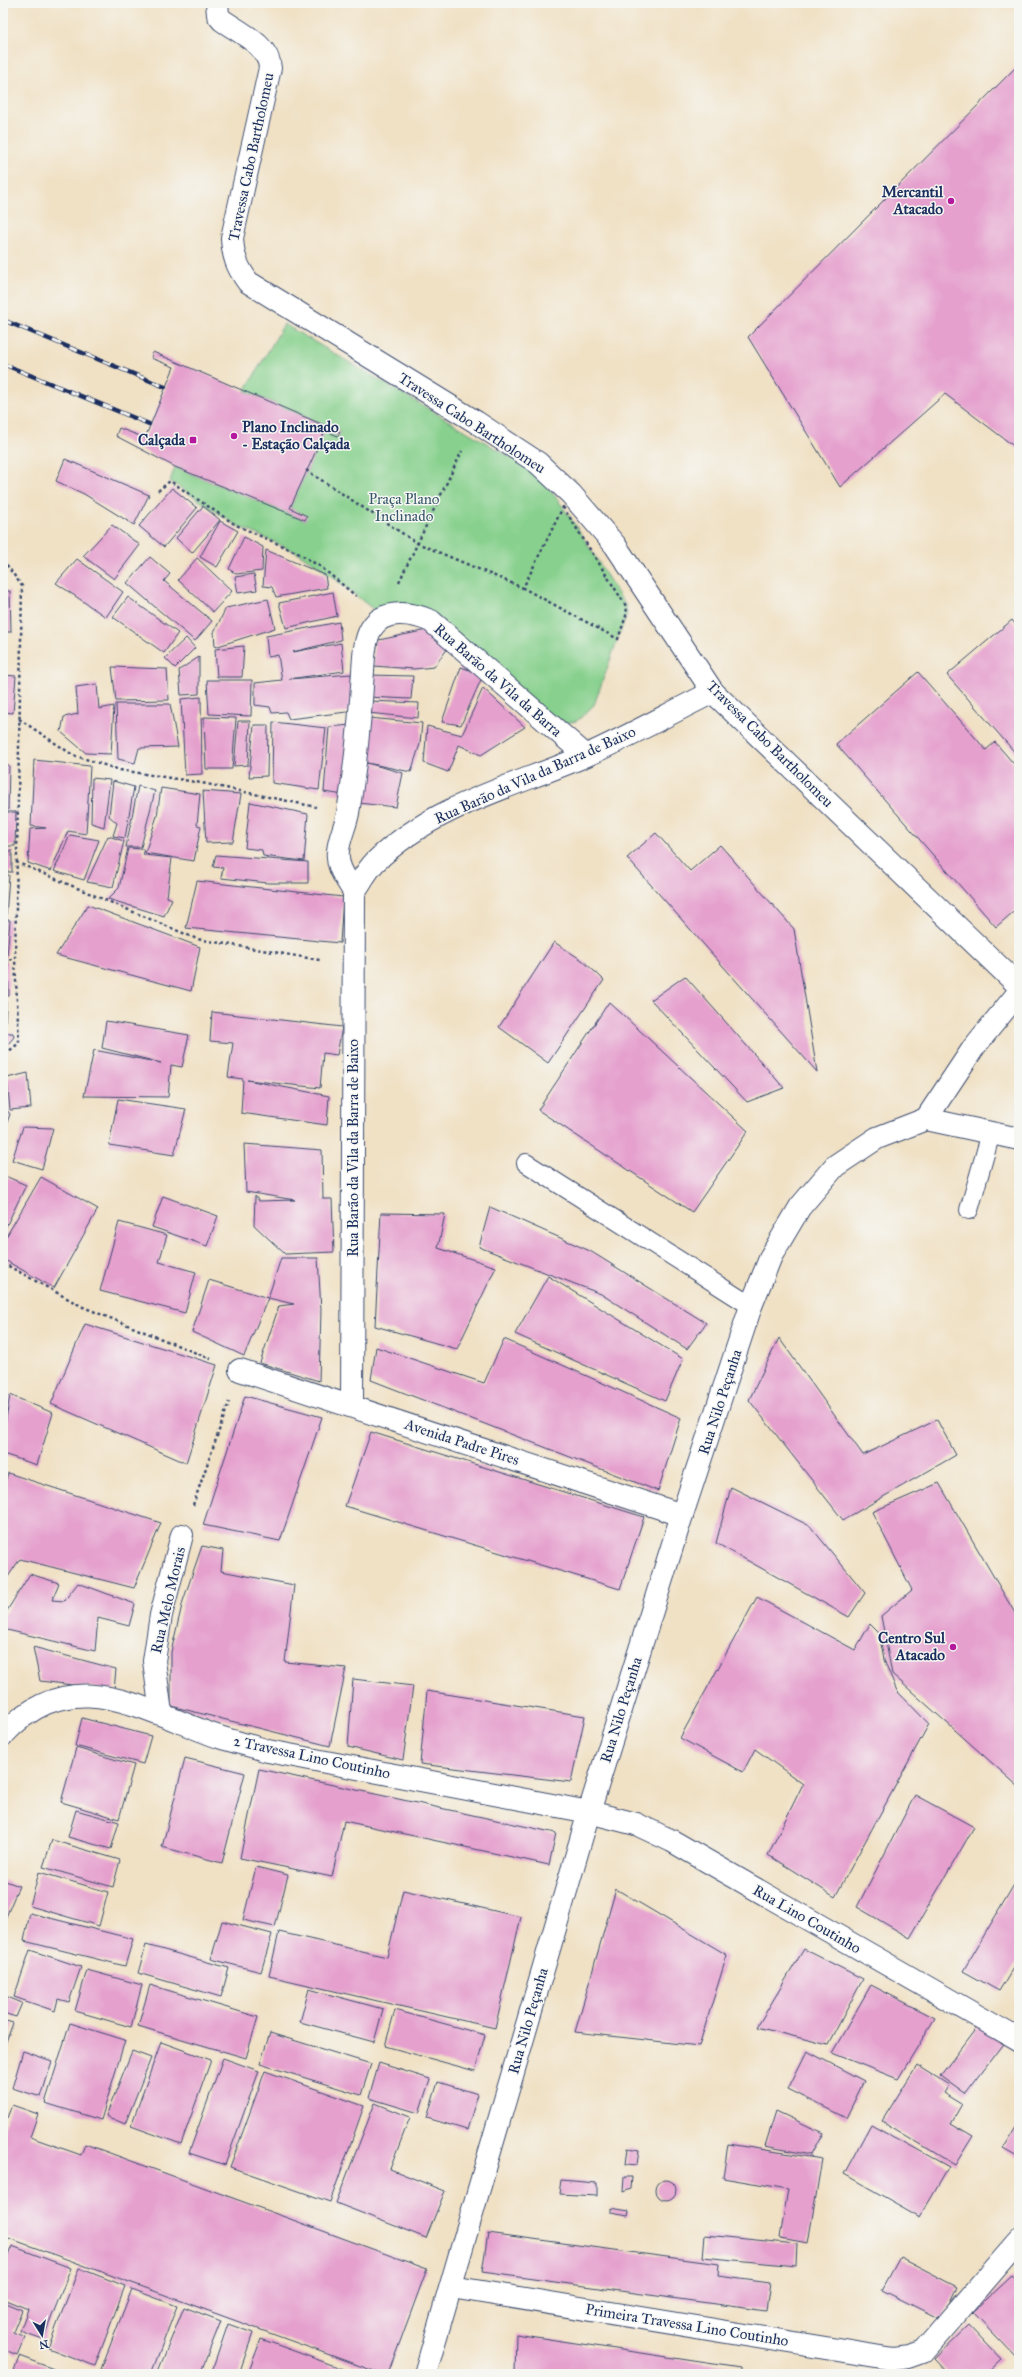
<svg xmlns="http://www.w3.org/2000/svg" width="1022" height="2377" viewBox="0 0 1022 2377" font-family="'IM FELL Great Primer',serif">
	<rect width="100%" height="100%" fill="#f6f6f2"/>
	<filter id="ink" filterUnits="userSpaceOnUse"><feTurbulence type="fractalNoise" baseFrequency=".025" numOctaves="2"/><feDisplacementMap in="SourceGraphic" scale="8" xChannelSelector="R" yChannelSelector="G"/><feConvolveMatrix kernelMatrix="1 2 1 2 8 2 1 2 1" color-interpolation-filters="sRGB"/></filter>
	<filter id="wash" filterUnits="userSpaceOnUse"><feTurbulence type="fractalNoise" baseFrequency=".012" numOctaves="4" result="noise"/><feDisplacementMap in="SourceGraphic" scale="16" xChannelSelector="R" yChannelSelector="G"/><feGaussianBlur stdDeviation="0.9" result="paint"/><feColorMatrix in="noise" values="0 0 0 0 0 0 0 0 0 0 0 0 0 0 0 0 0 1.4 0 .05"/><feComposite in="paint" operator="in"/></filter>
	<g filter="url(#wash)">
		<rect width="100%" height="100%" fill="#f0e1c5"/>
		<path fill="#87d08d" stroke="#518076" d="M284 324 524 465C561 490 599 567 626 606L627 613 594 705 577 721 566 723 554 718 387 605 374 610 320 567 296 552 236 525 170 481 175 467 305 520 306 516 290 508 325 431 338 436 340 432 245 391Z"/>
		<g id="blocks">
			<g fill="#e5a0ce">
				<path d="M1019 64V450L945 394 840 487 748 337Z"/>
				<path d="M153 352 340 432 338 436 325 431 290 508 307 516 305 520 175 467 116 436 119 428 145 438 174 367 151 358Z"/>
				<path d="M65 459 149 495 134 525 84 494 56 481Z"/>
				<path d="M172 488 197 508 164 547 139 526Z"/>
				<path d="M203 506 220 520 192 553 176 538Z"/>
				<path d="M220 521 238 531 217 567 200 557Z"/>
				<path d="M112 525 140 545 114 579 83 556Z"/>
				<path d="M244 537 263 547 262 571 236 574 229 569Z"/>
				<path d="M266 550 325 575 327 588 276 597 272 587 263 586Z"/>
				<path d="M150 557 170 574 164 581 212 621 195 641 127 583Z"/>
				<path d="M197 558 232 591 213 612 178 580Z"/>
				<path d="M77 559 123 592 106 617 56 583Z"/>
				<path d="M254 574 257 590 238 593 235 577Z"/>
				<path d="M3 591H10L11 632H3Z"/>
				<path d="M333 592 337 616 286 628 279 603Z"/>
				<path d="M128 597 178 633 164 653 113 617Z"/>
				<path d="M268 599 275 628 215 647 214 632 226 608Z"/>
				<path d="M1012 620 1019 629V757L947 675Z"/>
				<path d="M339 622 341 640 293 652 341 643 344 671 289 679 351 674 355 711 289 719 286 712 272 713 270 707 255 705V683L282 680 278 655 268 657 266 636Z"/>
				<path d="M427 630 448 648 434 667 414 669 374 666V641Z"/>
				<path d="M186 638 195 648 175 668 165 658Z"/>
				<path d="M244 646 242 677H217L215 649Z"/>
				<path d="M199 657V694L181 695 179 670Z"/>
				<path d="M112 667 167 669 169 700 116 701Z"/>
				<path d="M461 667 483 675 461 725 442 722Z"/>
				<path d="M918 672 986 750 995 742 1019 770V907L996 927 836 744Z"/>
				<path d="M3 675 16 676 13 713 3 712Z"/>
				<path d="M367 675 413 676 411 699 367 697Z"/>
				<path d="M207 680H252L251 716 209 714Z"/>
				<path d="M97 684 99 709 114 706 111 754 86 753 61 732 64 717 78 714 76 687Z"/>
				<path d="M483 688 525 727 481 755 459 745 448 772 424 763 427 726 462 735Z"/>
				<path d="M201 697 202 774 185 775 181 699Z"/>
				<path d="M369 701 419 703 418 718 368 713Z"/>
				<path d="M116 704H170L178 747 139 748 135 763 118 759Z"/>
				<path d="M204 717 236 718 232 769H206Z"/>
				<path d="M369 718 422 723 420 744 411 772 367 763 403 773 396 807 358 803Z"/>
				<path d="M238 721H250L248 765 234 766Z"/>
				<path d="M273 722 326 728 319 790 272 783Z"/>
				<path d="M254 725H268L267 776 249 777Z"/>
				<path d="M351 725 344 795 324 792 329 727Z"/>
				<path d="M34 760 90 766 86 834 68 831 51 871 28 863 30 829 46 828 31 826Z"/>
				<path d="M3 765H9L8 810H3Z"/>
				<path d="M92 778 110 780 104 827 91 823Z"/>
				<path d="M113 781 134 787 125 838 113 836 117 823 109 816Z"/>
				<path d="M138 786 155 791 141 847H126Z"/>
				<path d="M161 788 200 794 197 825 201 826 194 861 145 853 157 816Z"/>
				<path d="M203 791 241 794 233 842 206 843Z"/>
				<path d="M250 802 308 814 304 861 263 856 262 850 245 848Z"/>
				<path d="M3 812H16L15 846H3Z"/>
				<path d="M656 833 690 871 720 845 794 929 817 1072 627 858Z"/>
				<path d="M70 835 99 840 84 880 54 871Z"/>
				<path d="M108 836 124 841 113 887 87 882Z"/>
				<path d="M128 848 143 849 144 855 172 858 167 897 172 899 164 916 108 899 119 888Z"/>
				<rect x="3" y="851" width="9" height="21"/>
				<path d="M216 855 308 862V883H268L221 878 223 868 213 867Z"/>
				<path d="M3 875H9L6 917H3Z"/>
				<path d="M197 881 343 897 340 943 186 928Z"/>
				<path d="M88 905 200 947 191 991 56 955Z"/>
				<path d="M3 920H10L7 957H3Z"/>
				<path d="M554 942 582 960 604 980 548 1063 499 1027Z"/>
				<path d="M8 961 9 996H3V962Z"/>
				<path d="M685 976 784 1088 747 1102 651 1000Z"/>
				<path d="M3 1002H6L5 1032H3Z"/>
				<path d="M609 1002 748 1131 692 1212 538 1110Z"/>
				<path d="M212 1012 342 1027 337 1055 323 1053 320 1088 247 1080 329 1096 327 1125 241 1113 243 1079 228 1077 233 1043 210 1041Z"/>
				<path d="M106 1021 189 1035 182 1067 171 1065 168 1097 84 1096 94 1050 161 1063 102 1048Z"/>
				<path d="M3 1033H13L14 1037 3 1050Z"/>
				<path d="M28 1073 31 1108 10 1110 7 1078Z"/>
				<path d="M118 1099 186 1109 174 1155 109 1145Z"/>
				<path d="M3 1106 10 1114 3 1134Z"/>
				<path d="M23 1127 53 1128 42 1169 12 1160Z"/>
				<path d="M244 1144 322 1150 323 1199H332L334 1252 285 1254 254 1225 255 1196 259 1201 295 1200 246 1192Z"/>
				<path d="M3 1175 26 1185 3 1233Z"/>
				<path d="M41 1177 98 1209 54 1288 3 1259V1242Z"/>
				<path d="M163 1196 218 1216 207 1246 152 1227Z"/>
				<path d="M490 1207 590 1251 706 1323 687 1349 601 1294 479 1247Z"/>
				<path d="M381 1213 445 1214 438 1248 496 1267 457 1349 375 1326Z"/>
				<path d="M119 1222 167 1235 159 1262 196 1272 185 1313 100 1291Z"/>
				<path d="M281 1258H318L321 1310 319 1381 260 1363 279 1306 294 1304 268 1298Z"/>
				<path d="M548 1276 683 1359 665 1401 515 1334Z"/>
				<path d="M209 1280 268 1298 244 1356 192 1332Z"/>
				<path d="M85 1324 217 1365 186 1463 51 1404Z"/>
				<path d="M779 1338 863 1455 937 1420 956 1455 843 1520 749 1400Z"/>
				<path d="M504 1339 681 1418 658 1491 371 1380 376 1347 484 1383Z"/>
				<path d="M10 1395 53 1413 37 1465 3 1454V1438Z"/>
				<path d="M245 1396 322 1417 280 1541 203 1525Z"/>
				<path d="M371 1432 644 1517 620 1589 345 1506Z"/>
				<path d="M8 1473 161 1523 134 1588 20 1559 3 1584V1490Z"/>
				<path d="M939 1483 1019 1620V1787L892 1674 881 1616 912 1590 872 1512Z"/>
				<path d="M731 1487 810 1526 865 1593 849 1617 716 1543Z"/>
				<path d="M202 1546 223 1550 221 1571 294 1585 285 1662 346 1668 330 1746 171 1706V1652L183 1601Z"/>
				<path d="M30 1574 59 1583 52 1600 64 1601 78 1583 135 1604 129 1626 98 1618 95 1651 3 1629V1617Z"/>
				<path d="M757 1597 855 1650 870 1624 879 1633 884 1660 897 1691 929 1724 835 1897 768 1855 803 1784 755 1749 743 1772 680 1738Z"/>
				<path d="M33 1647 116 1669 114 1690 40 1681Z"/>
				<path d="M353 1679 413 1686 403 1760 348 1747Z"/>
				<path d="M427 1691 585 1716 571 1782 420 1764Z"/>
				<path d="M82 1718 151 1736 143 1764 75 1746Z"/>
				<path d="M76 1748 134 1765 119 1819 61 1802Z"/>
				<path d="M185 1758 245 1773 222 1863 162 1847Z"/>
				<path d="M259 1769 556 1833 549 1865 344 1821 332 1877 240 1858Z"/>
				<path d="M915 1795 974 1827 910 1938 857 1907Z"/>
				<path d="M76 1810 119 1822 111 1849 68 1837Z"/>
				<path d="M52 1840 120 1860 113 1887 43 1867Z"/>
				<path d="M256 1867 288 1875 275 1927 243 1920Z"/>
				<path d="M39 1872 108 1892 99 1926 30 1906Z"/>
				<path d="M1018 1878 1019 1958 999 1991 963 1971Z"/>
				<path d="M3 1880 19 1886 3 1924Z"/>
				<path d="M616 1889 727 1955 699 2046 575 2032Z"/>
				<path d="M403 1890 521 1917 495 2028 269 1976 279 1932 387 1957Z"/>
				<path d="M30 1913 133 1939 125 1966 24 1941Z"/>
				<path d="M222 1921 272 1934 261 1972 211 1959Z"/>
				<path d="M146 1945 229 1968 221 1997 138 1973Z"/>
				<path d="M804 1949 863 1979 828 2045 757 2027Z"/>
				<path d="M30 1950 81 1967 69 2002 58 1999 55 2011 14 1997Z"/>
				<path d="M87 1970 142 1985 131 2027 75 2011Z"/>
				<path d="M150 1985 258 2017 246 2058 138 2026Z"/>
				<path d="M871 1985 935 2018 898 2079 832 2053Z"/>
				<path d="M309 1989 383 2009 374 2042 300 2022Z"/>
				<path d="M3 1995 22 2003 16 2017 3 2013Z"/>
				<path d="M395 2010 485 2035 475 2071 385 2046Z"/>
				<path d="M3 2020 13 2023 3 2050Z"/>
				<path d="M70 2023 125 2040 101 2120 45 2103Z"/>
				<path d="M980 2023 1005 2041 965 2094 940 2076Z"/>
				<path d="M270 2033 371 2064 361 2095 260 2064Z"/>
				<path d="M161 2042 211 2060 181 2144 131 2126Z"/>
				<path d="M23 2051 52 2061 41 2097 12 2088Z"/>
				<path d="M132 2051 151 2058 125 2124 106 2116Z"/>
				<path d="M807 2051 864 2081 846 2118 788 2089Z"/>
				<path d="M223 2058 259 2071 225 2165 189 2153Z"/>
				<path d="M379 2063 430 2079 419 2113 369 2098Z"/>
				<path d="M917 2065 949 2085 944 2093 962 2104 951 2123 973 2136 955 2165 882 2121Z"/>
				<path d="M265 2071 364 2106 330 2202 230 2167Z"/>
				<path d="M438 2082 478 2094 467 2130 427 2118Z"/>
				<path d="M375 2103 410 2117 390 2169 445 2191 426 2238 336 2203Z"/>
				<path d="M12 2105 38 2114 30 2137 81 2155 85 2144 427 2269 388 2374H382L3 2236V2128Z"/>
				<path d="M776 2111 823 2133 811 2155 765 2146Z"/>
				<path d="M1019 2123V2158L1003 2149Z"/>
				<path d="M871 2124 949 2167 920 2217 844 2174Z"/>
				<path d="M728 2144 822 2159 808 2243 780 2238 788 2189 723 2178Z"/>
				<path d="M628 2148 639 2150 637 2165 626 2164Z"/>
				<path d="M624 2177H632L631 2189 623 2192Z"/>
				<path d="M561 2180 597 2183V2196L559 2194Z"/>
				<circle cx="666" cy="2190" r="10"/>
				<path d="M611 2208 629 2211 628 2216 611 2213Z"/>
				<path d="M488 2233 719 2264 718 2276 770 2283 766 2311 482 2272Z"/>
				<path d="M705 2235 797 2244 796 2266 703 2257Z"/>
				<path d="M12 2246 71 2268 43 2339 20 2331 28 2309 3 2299V2267Z"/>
				<path d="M900 2257 958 2287 942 2320 882 2290Z"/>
				<path d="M79 2268 125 2286 95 2366 48 2348Z"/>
				<path d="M1012 2276 1019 2284V2360L973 2312Z"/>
				<path d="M132 2289 177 2306 151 2374H114L101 2369Z"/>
				<path d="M3 2302 22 2310 13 2332 25 2337 17 2355 3 2349Z"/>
				<path d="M184 2307 221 2321 200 2374H157Z"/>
				<path d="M228 2324 253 2333 239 2374H211Z"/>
				<path d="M969 2325 1001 2359 985 2374H950L935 2358Z"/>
				<path d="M516 2334 740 2368V2374H515Z"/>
				<path d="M261 2339 357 2374H248Z"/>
				<path d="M19 2356 67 2374H13Z"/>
			</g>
		</g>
	</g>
	<g filter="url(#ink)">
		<use href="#blocks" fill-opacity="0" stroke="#3b4a6d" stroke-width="1"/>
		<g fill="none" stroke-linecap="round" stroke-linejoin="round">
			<defs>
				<g id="lane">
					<path d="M526 1163 751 1306"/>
					<path d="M969 1210 991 1133"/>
				</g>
				<g id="street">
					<path d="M217 3 218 15 222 20C240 33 269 45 270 68L232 238C233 256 237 267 248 282L476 422 538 463 571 494 615 545 713 692 1019 986"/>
					<path d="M354 892C346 878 336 867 338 851 339 838 346 825 348 813 356 764 360 720 363 671 364 658 364 641 371 629 383 608 412 613 431 621L585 755"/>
					<path d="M926 1119 974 1047 1019 992"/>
					<path d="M240 1370 682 1515"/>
					<path d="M352 1405 354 892C361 882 367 870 375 862 433 805 513 787 585 756 628 737 670 713 713 692"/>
					<path d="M161 1713 154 1661 161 1615 182 1535"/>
					<path d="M3 1735C72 1660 141 1710 219 1737 235 1742 252 1746 268 1751L589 1812 636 1824 672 1841 1019 2040"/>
					<path d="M451 2287 893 2359 909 2357 923 2352 1019 2241"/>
				</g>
				<path id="secondary" d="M425 2374 589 1812 682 1515 751 1306 771 1256 800 1207 835 1166 877 1138 926 1119 1019 1139"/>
			</defs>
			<use href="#lane" stroke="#3b4a6d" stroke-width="20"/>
			<use href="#street" stroke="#3b4a6d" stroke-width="24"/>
			<use href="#secondary" stroke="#3b4a6d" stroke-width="24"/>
			<g stroke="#3b4a6d" stroke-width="2.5" stroke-dasharray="3 3" stroke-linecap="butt">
				<path d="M306 470 417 543 523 588"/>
				<path d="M158 491 170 481 236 525 296 552 321 567 356 596"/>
				<path d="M563 507 626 606 627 613 618 639 523 588Z"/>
				<path d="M3 560 22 586 15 959 19 1043 3 1056"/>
				<path d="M399 582 462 451"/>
				<path d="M19 719 73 755 120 770 202 783 316 807"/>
				<path d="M16 862 197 939 320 960"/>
				<path d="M3 960 15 959"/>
				<path d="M3 1263 83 1307 211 1359"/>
				<path d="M193 1505 229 1402"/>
			</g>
			<use href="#lane" stroke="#fff" stroke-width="18"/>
			<use href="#street" stroke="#fff" stroke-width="22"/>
			<use href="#secondary" stroke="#fff" stroke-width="22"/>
			<defs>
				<g id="rail">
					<path d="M3 320 165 387"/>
					<path d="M3 364 149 424"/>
				</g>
			</defs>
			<use href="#rail" stroke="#1b2f5e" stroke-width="4.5"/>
			<use href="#rail" stroke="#f6f6f2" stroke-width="3" stroke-dasharray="9" stroke-linecap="butt"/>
		</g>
	</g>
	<g fill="#b5179e" stroke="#f6f6f2" stroke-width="1.5">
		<circle cx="951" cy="201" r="4"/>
		<circle cx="234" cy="436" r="4"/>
		<rect x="189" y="436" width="8" height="8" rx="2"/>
		<circle cx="953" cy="1647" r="4"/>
	</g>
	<g text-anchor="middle" stroke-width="3" stroke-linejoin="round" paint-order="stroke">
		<g font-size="15" fill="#1b2f5e" stroke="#f6f6f2">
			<text transform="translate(251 157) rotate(-78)" y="5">Travessa Cabo Bartholomeu</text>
			<text transform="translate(472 423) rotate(33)" y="5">Travessa Cabo Bartholomeu</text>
			<text transform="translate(498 680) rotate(41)" y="5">Rua Barão da Vila da Barra</text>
			<text transform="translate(770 744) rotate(45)" y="5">Travessa Cabo Bartholomeu</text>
			<text transform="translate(535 775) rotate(-24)" y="5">Rua Barão da Vila da Barra de Baixo</text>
			<text transform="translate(353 1148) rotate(-90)" y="5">Rua Barão da Vila da Barra de Baixo</text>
			<text transform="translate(720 1402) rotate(-72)" y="5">Rua Nilo Peçanha</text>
			<text transform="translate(462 1442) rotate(18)" y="5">Avenida Padre Pires</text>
			<text transform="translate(168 1600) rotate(-77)" y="5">Rua Melo Morais</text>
			<text transform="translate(621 1710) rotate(-73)" y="5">Rua Nilo Peçanha</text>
			<text transform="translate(312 1757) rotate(12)" y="5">2 Travessa Lino Coutinho</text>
			<text transform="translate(807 1919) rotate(30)" y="5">Rua Lino Coutinho</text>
			<text transform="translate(528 2021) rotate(-74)" y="5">Rua Nilo Peçanha</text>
			<text transform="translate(687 2325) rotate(9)" y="5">Primeira Travessa Lino Coutinho</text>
		</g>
		<g font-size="15" font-weight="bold" fill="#1b2f5e" stroke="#f6f6f2" text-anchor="end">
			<text x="943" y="197">Mercantil<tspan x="943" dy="17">Atacado</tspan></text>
			<text x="242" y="432" text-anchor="start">Plano Inclinado<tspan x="242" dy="17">- Estação Calçada</tspan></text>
			<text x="185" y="445">Calçada</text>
			<text x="945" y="1643">Centro Sul<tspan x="945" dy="17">Atacado</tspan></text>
		</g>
		<g font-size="15" fill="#36576a" stroke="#f6f6f2">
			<text x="404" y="504">Praça Plano<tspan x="404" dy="17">Inclinado</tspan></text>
		</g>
	</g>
	<rect width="1022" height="2377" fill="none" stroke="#f6f6f2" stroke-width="16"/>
	<g transform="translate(42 2335) rotate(169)" stroke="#f6f6f2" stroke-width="3" paint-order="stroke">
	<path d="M0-3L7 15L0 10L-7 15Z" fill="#1b2f5e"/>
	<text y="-6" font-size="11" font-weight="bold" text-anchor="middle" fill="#1b2f5e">N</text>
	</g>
</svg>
